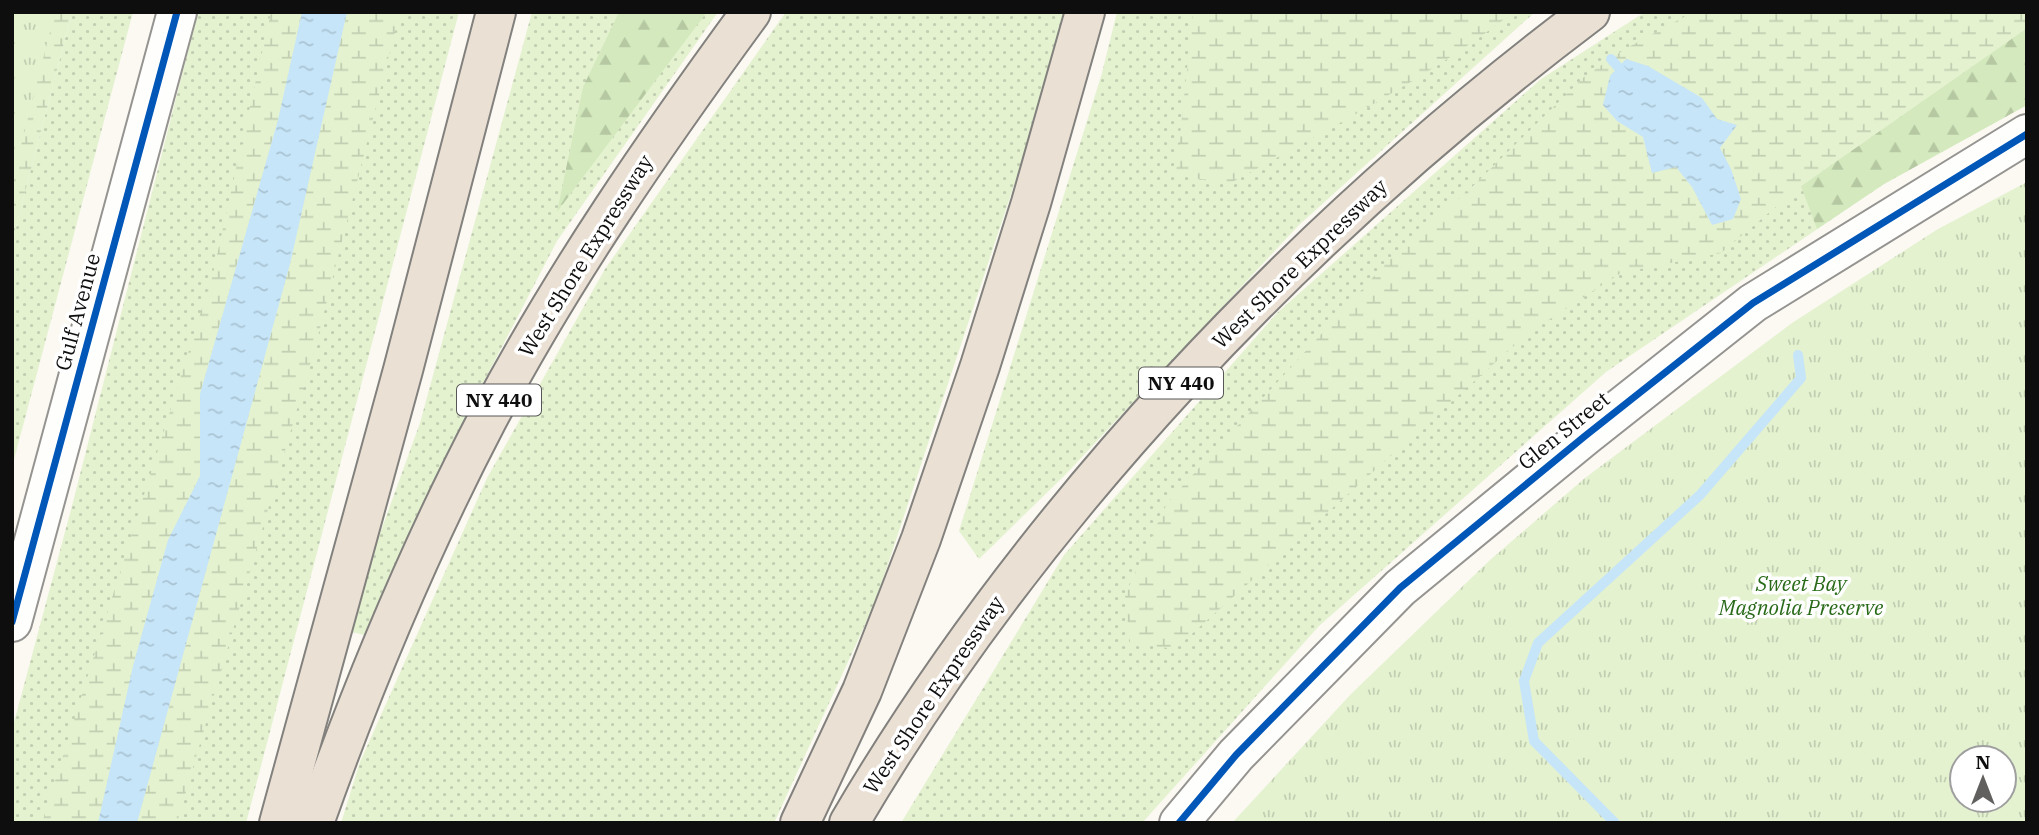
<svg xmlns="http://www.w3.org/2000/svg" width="2039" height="835" viewBox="0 0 2039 835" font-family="'IBM Plex Serif',serif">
	<defs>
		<pattern id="grass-dots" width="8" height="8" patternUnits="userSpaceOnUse" patternTransform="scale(1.75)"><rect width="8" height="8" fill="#e4f2d0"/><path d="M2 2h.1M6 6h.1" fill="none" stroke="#c2ceb1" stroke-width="1.8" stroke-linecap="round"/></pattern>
		<pattern id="forest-firs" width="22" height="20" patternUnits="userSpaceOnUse" patternTransform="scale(1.75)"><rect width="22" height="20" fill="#d4eabe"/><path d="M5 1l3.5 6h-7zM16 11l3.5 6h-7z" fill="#b5c8a2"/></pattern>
		<pattern id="wetland-marsh" width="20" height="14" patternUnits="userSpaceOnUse" patternTransform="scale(1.75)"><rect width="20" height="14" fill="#e4f2d0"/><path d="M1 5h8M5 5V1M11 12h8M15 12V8" fill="none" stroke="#c2ceb1"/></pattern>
		<pattern id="park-tufts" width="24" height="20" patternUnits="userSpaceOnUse" patternTransform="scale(1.75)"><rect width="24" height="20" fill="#e4f2d0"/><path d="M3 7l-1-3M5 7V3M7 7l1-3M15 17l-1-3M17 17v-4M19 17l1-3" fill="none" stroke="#c2ceb1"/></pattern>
		<pattern id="water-ripples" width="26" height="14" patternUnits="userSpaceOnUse" patternTransform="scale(1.75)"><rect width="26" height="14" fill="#c6e5f8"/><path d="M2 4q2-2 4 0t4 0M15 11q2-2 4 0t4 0" fill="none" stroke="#a9c3d3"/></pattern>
	</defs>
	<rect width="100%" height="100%" fill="#fbf9f2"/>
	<g fill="url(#grass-dots)">
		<path d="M72 12H133L12 467V242Z"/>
		<path d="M198 12H459L246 823H12V730L73 502Z"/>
		<path d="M532 12H718L557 241 455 437 364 635 345 630 420 423Z"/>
		<path d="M786 12H1069L1061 44 875 603 774 823H341L360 762 487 478 605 269Z"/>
		<path d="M1117 12H1535L1299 225 1066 474 979 559 959 531 1102 73Z"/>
		<path d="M1645 12H2027V105L1884 184 1606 372 1319 626 1142 823H901L1064 555 1277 313 1541 79Z"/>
	</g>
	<g fill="url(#forest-firs)">
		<path d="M619 12H707L557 212 583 87Z"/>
		<path d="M2027 28V105L1884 184 1817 229 1801 186Z"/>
	</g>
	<g fill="url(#wetland-marsh)" fill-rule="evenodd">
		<path d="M12 12H72L12 242Z"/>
		<path d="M271 12H302L278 120 200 394V476L168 540 133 666 98 823H42L213 273Z"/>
		<path d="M347 12H400L316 344 177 823H137L290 264Z"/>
		<path d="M1193 12H1514C1425 80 1325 131 1227 185L1176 174Z"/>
		<path d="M1693 12H2027V28L1801 186 1721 253 1621 273 1527 334 1175 649 1130 643 1125 595 1167 503 1387 262 1473 186 1584 77 1625 49ZM1626 59 1648 66 1702 98 1717 119 1720 148 1731 169 1711 224 1692 187 1676 167 1652 173 1643 137 1603 105 1610 76Z"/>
	</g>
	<g fill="url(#park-tufts)" fill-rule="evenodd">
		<path d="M12 12H55L12 181Z"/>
		<path d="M2027 182V823H1232L1351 694 1490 560 1585 478 1792 323 1938 229ZM1962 758H2004V800H1962Z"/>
	</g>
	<g fill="url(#water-ripples)">
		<path d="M302 12H347L290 264 137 823H98L133 666 168 540 200 476V394L278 120Z"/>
		<path d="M1626 59 1648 66 1702 98 1717 119 1737 125 1720 148 1731 169 1741 199 1733 219 1712 225 1692 187 1676 167 1652 173 1643 137 1617 121 1603 105 1610 76Z"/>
	</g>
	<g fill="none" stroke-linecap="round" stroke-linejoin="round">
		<g stroke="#c6e5f8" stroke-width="10">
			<path d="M1611 59 1627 77"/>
			<path d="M1615 823 1534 741 1524 681 1538 643 1700 495 1801 378 1798 355"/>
		</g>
		<defs>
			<g id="minor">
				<path d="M12 622 177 12"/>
				<path d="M1179 823 1236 755 1400 588 1585 436 1753 303 2027 134"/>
			</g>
			<g id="highway">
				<path d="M279 823 403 370 496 12"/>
				<path d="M314 823C363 685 419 550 487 420 563 276 655 143 751 12"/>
				<path d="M800 823 862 691 921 539 980 366 1031 203 1085 12"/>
				<path d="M849 823C1032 511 1302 229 1590 12"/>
			</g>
		</defs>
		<use href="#minor" stroke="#959491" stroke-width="42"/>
		<use href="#highway" stroke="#82817e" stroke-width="42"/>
		<use href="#minor" stroke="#fefefd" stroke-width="38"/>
		<use href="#highway" stroke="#ebe0d4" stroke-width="38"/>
		<defs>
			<g id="cycleway">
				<path d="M12 622 177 12"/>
				<path d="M1179 823 1236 755 1400 588 1585 436 1753 303 2027 134"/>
			</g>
		</defs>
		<use href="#cycleway" stroke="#fff" stroke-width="11"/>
		<use href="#cycleway" stroke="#0057b8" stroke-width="7"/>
	</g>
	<g text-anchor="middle" stroke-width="7" stroke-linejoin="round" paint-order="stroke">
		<g fill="#fff" stroke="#565656" stroke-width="2">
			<rect x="1139" y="367.5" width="84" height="31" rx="5"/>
			<rect x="457" y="384.5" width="84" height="31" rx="5"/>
		</g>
		<g font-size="19" font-weight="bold" fill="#0e0e0e">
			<text x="1181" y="390">NY 440</text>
			<text x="499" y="407">NY 440</text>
		</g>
		<g font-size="21" fill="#0e0e0e" stroke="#fff">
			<text transform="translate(586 256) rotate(-58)" y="7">West Shore Expressway</text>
			<text transform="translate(1300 264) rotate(-44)" y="7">West Shore Expressway</text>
			<text transform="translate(78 312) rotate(-75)" y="7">Gulf Avenue</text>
			<text transform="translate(1564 431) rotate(-39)" y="7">Glen Street</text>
			<text transform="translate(934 695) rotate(-56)" y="7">West Shore Expressway</text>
		</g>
		<g font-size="21" font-style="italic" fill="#296a19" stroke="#fff">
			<text x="1801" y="591">Sweet Bay<tspan x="1801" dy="24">Magnolia Preserve</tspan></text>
		</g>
	</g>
	<rect width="2039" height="835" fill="none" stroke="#0e0e0e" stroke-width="28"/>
	<g transform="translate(1983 779)"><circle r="33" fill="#ffffff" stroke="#9f9f9f" stroke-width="2"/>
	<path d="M0-5L12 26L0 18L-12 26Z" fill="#61605e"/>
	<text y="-10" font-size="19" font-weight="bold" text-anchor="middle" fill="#0e0e0e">N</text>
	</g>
</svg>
